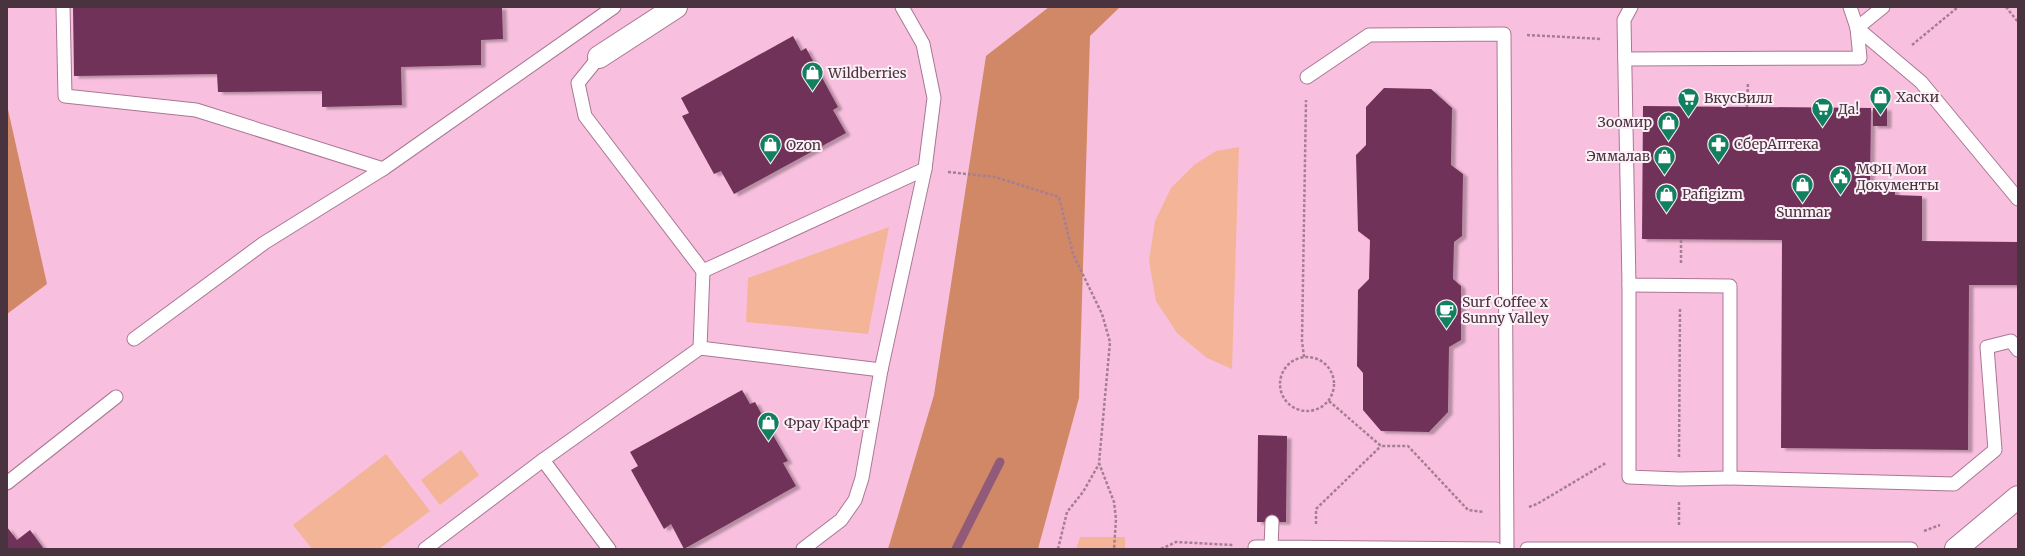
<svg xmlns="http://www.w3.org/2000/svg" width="2025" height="556" viewBox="0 0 2025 556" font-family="Merriweather,serif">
	<defs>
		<filter id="shadow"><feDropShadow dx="4.5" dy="2.5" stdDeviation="1" flood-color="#0004"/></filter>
	</defs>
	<rect width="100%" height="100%" fill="#f8c0de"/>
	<g fill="#f4b497">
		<path d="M1239 147 1232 369 1207 358 1177 333 1156 301 1149 261 1155 221 1171 188 1194 165 1216 151Z"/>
		<path d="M889 227 868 334 746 322 748 278Z"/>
		<path d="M461 450 479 475 440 505 421 480Z"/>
		<path d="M386 454 430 511 379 549H312L293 525Z"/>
		<path d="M1080 537H1125V549H1076Z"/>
	</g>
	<g fill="#d08867">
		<path d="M1049 7H1120L1090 36 1079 398 1038 549H888L934 395 986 56Z"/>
		<path d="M7 105 47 284 7 314Z"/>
	</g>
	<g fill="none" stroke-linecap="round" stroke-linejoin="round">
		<path stroke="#905a78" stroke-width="9" d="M956 549 1000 462"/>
	</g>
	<g fill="#703258" filter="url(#shadow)">
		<path d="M73 7H502L503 39 481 40V65L401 67 402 105 322 107V91L218 92 217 74 74 76Z"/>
		<path d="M793 36 801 51 806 48 838 107 833 110 846 133 734 194 721 171 714 174 682 116 689 113 681 98Z"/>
		<path d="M1384 88 1431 89 1452 108 1451 165 1463 174 1462 236 1454 242 1453 279 1461 286V340L1449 347 1448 412 1429 432 1381 431 1363 410V373L1357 366 1358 290 1369 279 1370 240 1358 231 1356 155 1366 145V107Z"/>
		<path d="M1643 106 1871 108 1870 189H1895V195L1922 196V241L2018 242V285H1969L1968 450 1781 448 1782 240 1642 239Z"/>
		<rect x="1873" y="108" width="14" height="18"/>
		<path d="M742 390 750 404 755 402 773 435 788 461 783 463 796 486 684 549 671 524 664 529 631 470 638 466 630 452Z"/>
		<path d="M1258 435 1287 436 1286 522H1257Z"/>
		<path d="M7 527 17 540 30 530 44 549H7Z"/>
	</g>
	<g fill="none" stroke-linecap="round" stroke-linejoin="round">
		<defs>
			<g id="service">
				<path d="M63 7 65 96 196 110 383 169 614 7"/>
				<path d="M1631 7 1624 20 1629 285 1730 286V478L1954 484 1995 450 1987 347 2011 341 2018 350"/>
				<path d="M1850 7 1857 28 1883 7"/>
				<path d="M1857 28 1921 82 2018 199"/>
				<path d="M599 57 578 83 585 116 703 271 925 169"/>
				<path d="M1625 59 1860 58 1857 28"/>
				<path d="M1307 77 1369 35 1504 34 1507 549"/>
				<path d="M1629 285V477L1679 479 1730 478"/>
				<path d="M134 339 264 243 383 169"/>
				<path d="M700 348 703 271"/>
				<path d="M543 460 609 549"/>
				<path d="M7 483 116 397"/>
				<path d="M1272 522 1271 547 1496 549"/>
				<path d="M1255 547H1271"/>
				<path d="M425 549 543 460 700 348 881 370"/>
				<path d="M803 549 841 520 855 500 862 478 881 370 925 169 934 98 923 44 902 7"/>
				<path d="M1527 549H1911"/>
			</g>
			<g id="minor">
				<path d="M599 57 676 7"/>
				<path d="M1956 549 2018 497"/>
			</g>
		</defs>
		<use href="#service" stroke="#a97793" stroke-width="15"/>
		<use href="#minor" stroke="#a97793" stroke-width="24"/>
		<g stroke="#a67e93" stroke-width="2.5" stroke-dasharray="3 2" stroke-linecap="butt">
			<path d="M2006 7 2018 22"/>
			<path d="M1527 35 1602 39"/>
			<path d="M1912 45 1958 7"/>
			<path d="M1747 107 1748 82"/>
			<path d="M948 172 995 177 1059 197 1073 254 1102 314 1110 342 1099 463 1114 502 1116 519 1114 549"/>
			<path d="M1681 263V240"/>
			<circle cx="1307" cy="384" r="27"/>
			<path d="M1304 357 1302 341 1306 100"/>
			<path d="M1329 401 1381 446H1408L1468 510 1484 512"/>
			<path d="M1679 457 1680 308"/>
			<path d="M1679 502V527"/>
			<path d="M1529 507 1537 504 1606 463"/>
			<path d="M1316 524V509L1381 446"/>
			<path d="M1924 531 1940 525"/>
			<path d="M1058 549 1067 512 1083 492 1099 464"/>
			<path d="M1161 549 1176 542 1234 545"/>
		</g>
		<use href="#service" stroke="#fff" stroke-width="13"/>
		<use href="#minor" stroke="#fff" stroke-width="22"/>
	</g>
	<defs>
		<symbol id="shop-pin" viewBox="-11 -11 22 30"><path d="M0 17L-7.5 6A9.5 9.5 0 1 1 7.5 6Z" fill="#10805e" stroke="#fcf0f6"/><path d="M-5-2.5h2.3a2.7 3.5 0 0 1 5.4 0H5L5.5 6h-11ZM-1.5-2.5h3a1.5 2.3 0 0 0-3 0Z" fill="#fff"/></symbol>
		<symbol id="supermarket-pin" viewBox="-11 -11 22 30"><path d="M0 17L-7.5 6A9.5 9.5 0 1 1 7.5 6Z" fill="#10805e" stroke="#fcf0f6"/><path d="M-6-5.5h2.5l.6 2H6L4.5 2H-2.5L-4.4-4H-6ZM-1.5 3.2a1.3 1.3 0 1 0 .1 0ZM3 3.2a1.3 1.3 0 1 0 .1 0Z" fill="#fff"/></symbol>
		<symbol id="pharmacy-pin" viewBox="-11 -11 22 30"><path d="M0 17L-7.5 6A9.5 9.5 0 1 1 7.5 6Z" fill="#10805e" stroke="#fcf0f6"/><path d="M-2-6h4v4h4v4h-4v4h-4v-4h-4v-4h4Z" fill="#fff"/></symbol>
		<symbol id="civic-pin" viewBox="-11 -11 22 30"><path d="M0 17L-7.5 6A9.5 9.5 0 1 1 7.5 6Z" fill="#10805e" stroke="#fcf0f6"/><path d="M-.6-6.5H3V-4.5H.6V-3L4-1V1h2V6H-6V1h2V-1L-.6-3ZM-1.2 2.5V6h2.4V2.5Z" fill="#fff"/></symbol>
		<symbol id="cafe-pin" viewBox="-11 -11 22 30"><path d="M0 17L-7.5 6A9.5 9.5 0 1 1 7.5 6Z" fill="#10805e" stroke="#fcf0f6"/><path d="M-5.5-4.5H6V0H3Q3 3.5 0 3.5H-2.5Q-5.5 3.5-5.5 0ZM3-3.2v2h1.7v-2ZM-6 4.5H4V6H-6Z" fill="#fff"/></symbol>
	</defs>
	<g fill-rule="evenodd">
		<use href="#shop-pin" x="800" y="60" width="25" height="34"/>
		<use href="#shop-pin" x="1868" y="84" width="25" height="34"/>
		<use href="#supermarket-pin" x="1676" y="86" width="25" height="34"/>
		<use href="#supermarket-pin" x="1810" y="96" width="25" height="34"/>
		<use href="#shop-pin" x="1656" y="110" width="25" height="34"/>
		<use href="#pharmacy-pin" x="1706" y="132" width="25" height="34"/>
		<use href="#shop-pin" x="758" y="132" width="25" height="34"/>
		<use href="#shop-pin" x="1652" y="144" width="25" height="34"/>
		<use href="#civic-pin" x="1828" y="164" width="25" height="34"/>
		<use href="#shop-pin" x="1790" y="172" width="25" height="34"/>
		<use href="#shop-pin" x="1654" y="182" width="25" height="34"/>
		<use href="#cafe-pin" x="1434" y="298" width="25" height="34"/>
		<use href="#shop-pin" x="756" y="410" width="25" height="34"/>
	</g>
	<g text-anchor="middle" stroke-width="4" stroke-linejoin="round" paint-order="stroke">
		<g font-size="14" fill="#49333f" stroke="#fcf0f6" text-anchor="start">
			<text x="828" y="78">Wildberries</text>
			<text x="1896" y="102">Хаски</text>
			<text x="1704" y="103">ВкусВилл</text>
			<text x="1838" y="114">Да!</text>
			<text x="1652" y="127" text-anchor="end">Зоомир</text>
			<text x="1734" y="149">СберАптека</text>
			<text x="786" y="150">Ozon</text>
			<text x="1650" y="161" text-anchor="end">Эммалав</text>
			<text x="1856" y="174">МФЦ Мои<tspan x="1856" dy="16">Документы</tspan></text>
			<text x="1682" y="199">Pafigizm</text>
			<text x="1803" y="217" text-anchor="middle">Sunmar</text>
			<text x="1462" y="307">Surf Coffee x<tspan x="1462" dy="16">Sunny Valley</tspan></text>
			<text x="784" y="428">Фрау Крафт</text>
		</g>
	</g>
	<rect width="2025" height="556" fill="none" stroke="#49333f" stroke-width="16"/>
</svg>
